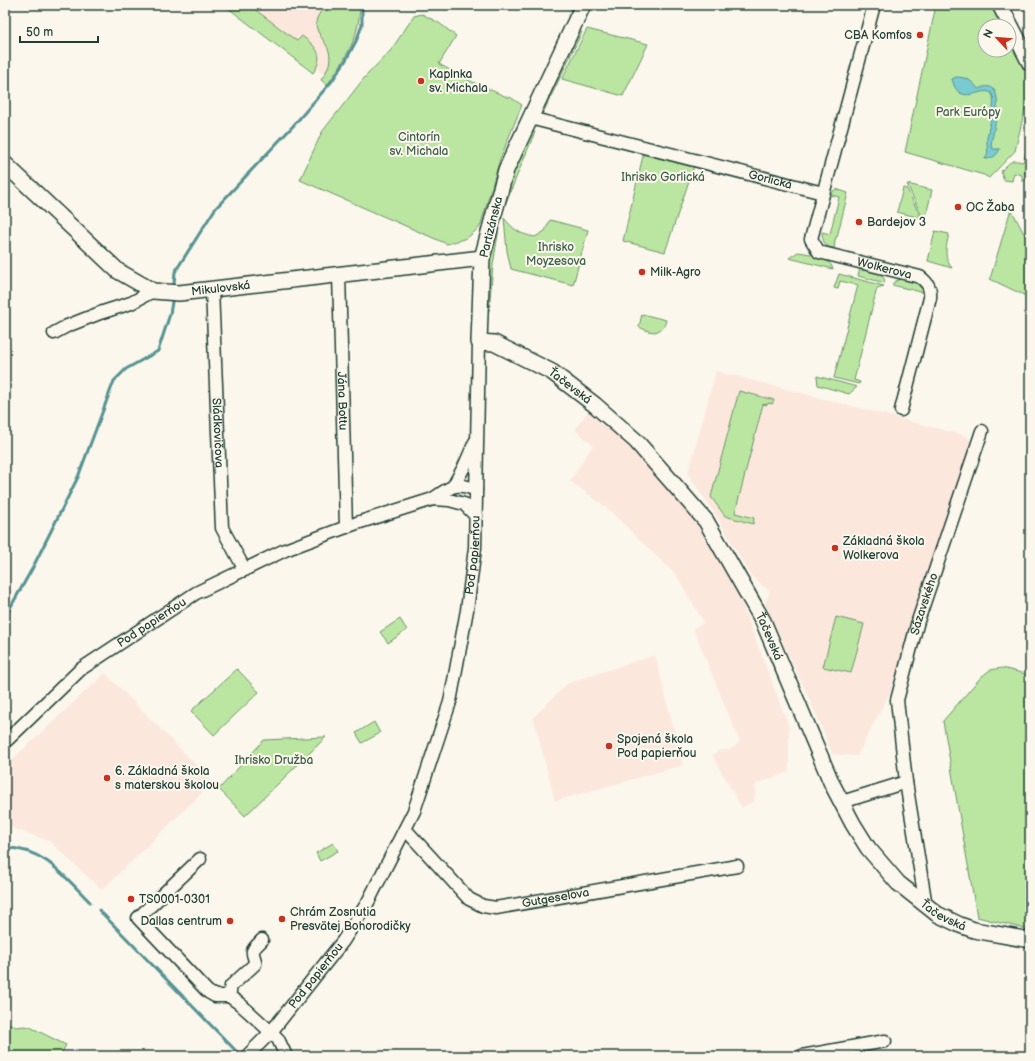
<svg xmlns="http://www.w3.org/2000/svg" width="1035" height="1061" viewBox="0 0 1035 1061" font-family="'Balsamiq Sans',sans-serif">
	<rect width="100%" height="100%" fill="#fbf7ec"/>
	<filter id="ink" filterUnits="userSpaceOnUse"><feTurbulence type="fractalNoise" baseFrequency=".025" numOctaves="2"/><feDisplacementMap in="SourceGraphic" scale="8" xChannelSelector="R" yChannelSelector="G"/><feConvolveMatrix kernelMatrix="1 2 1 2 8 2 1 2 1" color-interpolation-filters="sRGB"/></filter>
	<g filter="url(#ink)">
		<g fill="#fce7dd">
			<path d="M234 5H363L358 36 332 81Z"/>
			<path d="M716 371 967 436 971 442 890 692 857 756 832 754 818 718 765 604 770 591 751 576 714 512 688 474Z"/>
			<path d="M589 410 615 432 669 490 697 524 734 583 789 727V772L756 784 754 801 742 808 712 755 720 750H729L740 742 693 628 704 623 677 576 607 508 570 481 593 445 575 430Z"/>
			<path d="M655 655 683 765 555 801 536 727 533 718 568 683Z"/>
			<path d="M105 673 213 782 102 890 49 841 14 829 5 821V774L12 760Z"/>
		</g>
		<g fill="#bbe6a2" stroke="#6d926b" fill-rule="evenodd">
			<path d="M224 5H249L297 41 302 36C317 47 325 56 313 73Z"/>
			<path d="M326 5H360C359 39 346 58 327 85L321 80C346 45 310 40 317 18 319 13 323 9 326 5Z"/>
			<path d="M936 5H1000L1030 63V87L1015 151 989 178 984 175 905 152ZM985 26H1009V50H985Z"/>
			<path d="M422 14 439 23 456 36 439 64 468 80 509 98 510 97 522 105 500 159 480 227 467 238 447 244 300 180 322 132 365 77 391 50 414 16Z"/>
			<path d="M587 29 648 44 623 96 562 79Z"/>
			<path d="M578 32H582L543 113 540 110Z"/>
			<path d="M529 131 535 132 502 212 501 211 506 189Z"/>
			<path d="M1030 140V169L1024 173 1028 178 1022 182V175L1014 173 1012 181 1004 180 1001 171C1010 162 1011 159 1023 162Z"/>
			<path d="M645 147 696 160 665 252 623 241Z"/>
			<path d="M907 184 932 190 925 220 923 219Z"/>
			<path d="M903 188 907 189 921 218 897 212Z"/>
			<path d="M836 189 848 193 837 237H836L834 244H835L834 248C825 248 822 240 822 232L830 234 839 197 831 195 833 191Z"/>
			<path d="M1011 209 1030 245V298L990 279Z"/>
			<path d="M504 218C514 230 519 234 535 237L545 231 550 220 588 230 573 285 511 269 507 251Z"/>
			<path d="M500 219V222L493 265 489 311H485L488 264Z"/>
			<path d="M935 231 949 234C946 247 943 257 952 268L928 261Z"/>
			<path d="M798 252C811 254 829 256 833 269L789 258Z"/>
			<path d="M860 268C870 270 884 270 885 283L858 276Z"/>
			<path d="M839 274 884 286 877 288 854 380 860 382 859 384 834 378 858 285 840 281 838 289 834 288Z"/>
			<path d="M900 279C911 279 921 282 925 293L892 285 894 282Z"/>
			<path d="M642 314 666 320C665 327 661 330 655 332L648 331 639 327Z"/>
			<path d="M817 376 857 387 849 394 818 385Z"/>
			<path d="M739 391 774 400 772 404 768 403 767 405 763 404 735 513 754 518 753 524 725 516 711 497Z"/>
			<path d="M836 617 864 624 851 673 823 667Z"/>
			<path d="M400 619 407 630 388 643 380 632Z"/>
			<path d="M1002 668 1030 675V930L977 917 943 721 981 677 990 670Z"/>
			<path d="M237 669 259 692 214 735 191 711Z"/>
			<path d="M374 722 380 733 362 743 356 733Z"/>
			<path d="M326 737 245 816 219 789 264 740Z"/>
			<path d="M333 843 338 851 320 861 316 853Z"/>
			<path d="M5 1021 16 1027 25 1026 30 1027 66 1045 60 1056H5Z"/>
		</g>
		<path fill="#79cad1" stroke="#559292" d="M956 77C966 77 973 81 978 89 1010 74 993 131 991 145L993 149H1000C997 155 993 159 985 159 990 152 986 145 987 138 988 128 997 102 992 94 984 84 959 110 952 79Z"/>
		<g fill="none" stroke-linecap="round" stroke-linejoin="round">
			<g stroke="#559292" stroke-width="3">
				<path d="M174 283 175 272 215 209 293 126 332 81 346 60 357 39 362 25V5"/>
				<path d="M5 617 32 569 78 477 114 381 126 369 158 351 170 314 172 302"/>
				<path d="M5 848C44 848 64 876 90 902"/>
				<path d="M99 910 237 1052"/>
			</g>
			<defs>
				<g id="minor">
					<path id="s1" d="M874 5 811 239 819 252 920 277C928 283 931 288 930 298L901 410"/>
					<path id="s2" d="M530 118 823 193"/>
					<path id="s3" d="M339 275 346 527"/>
					<path id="s4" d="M212 290 222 528 245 570"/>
					<path d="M54 333 67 326 100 313 131 303 153 291"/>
					<path d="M454 485 464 467 475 442"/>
					<path d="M433 499C450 487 456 481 476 490"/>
					<path id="s5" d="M5 742 81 669 196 593 285 550 357 523 433 499 449 500 464 504 476 516"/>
					<path d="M842 802 906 782"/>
					<path id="s6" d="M405 829 469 899 483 906 496 908 737 866"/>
					<path d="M200 859 138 918 208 992 215 996H229"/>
					<path id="s7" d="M926 906 906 782 897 700 918 621 982 431"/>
					<path d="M262 940C260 943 254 947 253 951 252 956 256 959 255 964L231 986 229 996 240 1004 271 1032 278 1039 286 1056"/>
					<path id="s8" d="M247 1056 271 1032 343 941 368 902 414 811 450 702 467 610 475 548 479 342"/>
					<path d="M802 1056 885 1041"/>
				</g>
				<g id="tertiary">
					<path id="s9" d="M583 5 506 170 482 258 479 342 494 343 552 372 595 405 636 441 706 521 763 621 832 784 853 824 868 848 898 883 937 914 960 925 974 930 1030 940"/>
					<path d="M1000 5 1030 63"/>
					<path id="s10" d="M5 164 118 271 153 291 179 293 482 258"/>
				</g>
			</defs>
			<use href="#minor" stroke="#1f3d34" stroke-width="15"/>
			<use href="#tertiary" stroke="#1f3d34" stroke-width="18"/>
			<use href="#minor" stroke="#fbf7ec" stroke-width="12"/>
			<use href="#tertiary" stroke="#fbf7ec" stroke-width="15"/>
		</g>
	</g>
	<g fill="#c8321e" stroke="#fbf7ec" stroke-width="1.5">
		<circle cx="920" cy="35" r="4"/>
		<circle cx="421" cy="81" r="4"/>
		<circle cx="958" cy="207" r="4"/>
		<circle cx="859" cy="222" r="4"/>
		<circle cx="642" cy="272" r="4"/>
		<circle cx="835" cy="548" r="4"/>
		<circle cx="609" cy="746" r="4"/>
		<circle cx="107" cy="778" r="4"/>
		<circle cx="131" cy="899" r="4"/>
		<circle cx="282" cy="919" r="4"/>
		<circle cx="230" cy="921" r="4"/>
	</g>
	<g text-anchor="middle" stroke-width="4" stroke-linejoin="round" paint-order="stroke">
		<g font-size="12" fill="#1f3d34" stroke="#fbf7ec" text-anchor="start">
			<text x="912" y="39" text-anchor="end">CBA Komfos</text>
			<text x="429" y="78">Kaplnka<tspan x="429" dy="14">sv. Michala</tspan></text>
			<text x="966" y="211">OC Žaba</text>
			<text x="867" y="226">Bardejov 3</text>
			<text x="650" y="276">Milk-Agro</text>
			<text x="843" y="545">Základná škola<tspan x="843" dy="14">Wolkerova</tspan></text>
			<text x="617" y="743">Spojená škola<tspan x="617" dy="14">Pod papierňou</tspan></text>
			<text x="115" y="775">6. Základná škola<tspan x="115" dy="14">s materskou školou</tspan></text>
			<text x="139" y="903">TS0001-0301</text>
			<text x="290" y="916">Chrám Zosnutia<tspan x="290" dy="14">Presvätej Bohorodičky</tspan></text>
			<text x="222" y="925" text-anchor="end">Dallas centrum</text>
		</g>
		<g font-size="12" fill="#3e5f4a" stroke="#fbf7ec">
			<text x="968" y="116">Park Európy</text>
			<text x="419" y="141">Cintorín<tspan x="419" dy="14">sv. Michala</tspan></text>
			<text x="663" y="181">Ihrisko Gorlická</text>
			<text x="556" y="251">Ihrisko<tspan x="556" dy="14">Moyzesova</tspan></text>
			<text x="274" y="764">Ihrisko Družba</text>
		</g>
		<g font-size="12" fill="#1f3d34" stroke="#fbf7ec">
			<text dy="4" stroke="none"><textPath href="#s2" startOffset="248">Gorlická</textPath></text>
			<text transform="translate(491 227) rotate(-76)" y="4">Partizánska</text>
			<text dy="4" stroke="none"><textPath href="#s1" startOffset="325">Wolkerova</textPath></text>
			<text dy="4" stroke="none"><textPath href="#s10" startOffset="264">Mikulovská</textPath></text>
			<text dy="4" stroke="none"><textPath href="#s9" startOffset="460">Ťačevská</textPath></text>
			<text dy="4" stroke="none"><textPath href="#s3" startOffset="126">Jána Bottu</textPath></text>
			<text dy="4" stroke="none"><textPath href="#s4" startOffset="143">Sládkovičova</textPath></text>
			<text dy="4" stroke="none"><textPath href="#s8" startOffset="562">Pod papierňou</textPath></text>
			<text dy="4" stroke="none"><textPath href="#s7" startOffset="308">Sázavského</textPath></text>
			<text dy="4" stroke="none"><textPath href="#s5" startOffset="190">Pod papierňou</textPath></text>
			<text dy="4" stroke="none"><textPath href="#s9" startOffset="784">Ťačevská</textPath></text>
			<text dy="4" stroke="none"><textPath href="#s6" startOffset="184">Gutgeselova</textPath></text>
			<text dy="4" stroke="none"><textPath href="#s9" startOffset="1120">Ťačevská</textPath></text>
			<text dy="4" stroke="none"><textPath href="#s8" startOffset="106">Pod papierňou</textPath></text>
		</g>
	</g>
	<rect width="1035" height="1061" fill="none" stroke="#fbf7ec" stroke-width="20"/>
	<rect x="10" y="10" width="1015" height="1041" fill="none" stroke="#1f3d34" stroke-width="1.5" filter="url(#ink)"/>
	<g transform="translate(997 38) rotate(296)"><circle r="19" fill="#fbf7ec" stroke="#a3ada2"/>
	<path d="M0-3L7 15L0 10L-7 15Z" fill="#c8321e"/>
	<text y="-6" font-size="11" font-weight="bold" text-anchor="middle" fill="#1f3d34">N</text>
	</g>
	<path d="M20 36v6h78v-6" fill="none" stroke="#1f3d34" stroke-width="2"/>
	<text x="26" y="36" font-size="12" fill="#1f3d34" stroke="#fbf7ec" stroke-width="3" paint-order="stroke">50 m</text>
</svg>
